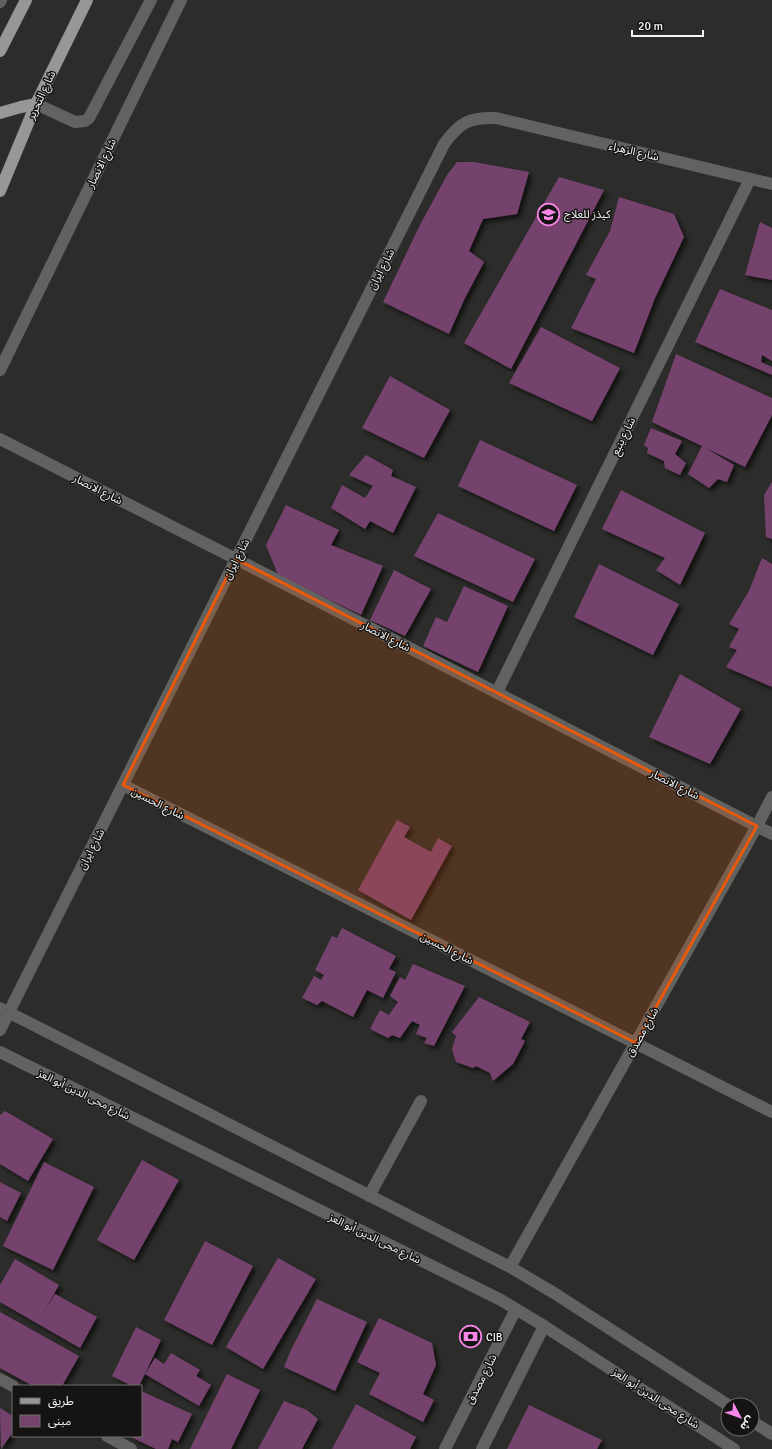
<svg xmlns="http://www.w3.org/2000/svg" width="772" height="1449" viewBox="0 0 772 1449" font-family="Signika,'Noto Sans Arabic',sans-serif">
	<defs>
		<filter id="shadow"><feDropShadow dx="3.5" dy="3.5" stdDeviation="2" flood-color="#0009"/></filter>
	</defs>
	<rect width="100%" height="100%" fill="#2c2c2a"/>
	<g fill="#75436e" filter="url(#shadow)">
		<path d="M457 162H474L529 172 517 214 483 219 469 251 484 262 464 300 449 334 383 302 419 227 447 175Z"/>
		<path d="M559 177 604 190 511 369 464 343Z"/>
		<path d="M619 197 674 214 684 237 655 298 634 353 571 328 596 279 586 275 610 231Z"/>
		<path d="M760 222 772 228V280L745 275Z"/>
		<path d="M720 289 772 310V361L762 355 761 362 772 367V375L695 342Z"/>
		<path d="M541 327 620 368 592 421 509 383Z"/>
		<path d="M676 354 772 398V415L745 467 704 447 734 465 727 482 718 479 709 488 688 474 702 446 652 422Z"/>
		<path d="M390 376 450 410 424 458 362 428Z"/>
		<path d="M651 428 682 441 675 454 686 463 680 475 665 468 664 461 647 453 648 448 644 445Z"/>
		<path d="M480 440 577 485 554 531 458 486Z"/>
		<path d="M366 455 393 470 391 476 416 487 393 533 370 521 365 529 331 508 342 485 365 498 373 486 349 475Z"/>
		<path d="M772 482V539L766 537 764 495Z"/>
		<path d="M621 490 705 533 680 585 656 570 665 558 602 529Z"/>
		<path d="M286 505 339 530 331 545 383 566 361 615 278 575 266 545Z"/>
		<path d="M438 513 535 559 513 602 414 556Z"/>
		<path d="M762 558 772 564V687L726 667 737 650 729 647 739 629 729 624 749 591Z"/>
		<path d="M599 564 679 604 653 655 574 617Z"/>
		<path d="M394 570 431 589 405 636 370 620Z"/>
		<path d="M464 586 508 606 478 672 423 646 436 617 447 622Z"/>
		<path d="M680 674 741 709 710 764 649 737Z"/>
		<path d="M397 820 410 827 404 837 431 852 438 838 452 846 411 920 358 890Z"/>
		<path d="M342 928 396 956 389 969 396 972 383 998 367 990 353 1017 322 1001 317 1005 302 998 314 976 321 980 324 975 315 970 332 936 337 938Z"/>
		<path d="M413 964 465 986 434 1046 424 1043 427 1038 416 1034 420 1025 412 1021 400 1038 392 1035 388 1038 370 1029 380 1010 389 1015 398 1002 390 996 400 977 405 980Z"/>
		<path d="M479 997 530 1022 521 1039 525 1041 513 1064 493 1081 490 1073 476 1066 473 1068 456 1062 452 1049 456 1036 452 1032Z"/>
		<path d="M5 1111 53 1139 28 1181 0 1164V1115Z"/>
		<path d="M142 1160 179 1180 134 1260 97 1240Z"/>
		<path d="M44 1162 94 1187 53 1270 3 1246Z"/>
		<path d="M0 1182 21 1193 7 1221 0 1217Z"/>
		<path d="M205 1241 253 1266 212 1345 164 1320Z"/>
		<path d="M278 1258 316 1279 263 1369 226 1347Z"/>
		<path d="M15 1259 59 1285 42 1315 55 1294 97 1317 80 1348 0 1302V1285Z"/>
		<path d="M317 1299 367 1322 335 1391 284 1367 291 1350Z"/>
		<path d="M0 1312 79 1356 62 1386H33L0 1368Z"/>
		<path d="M379 1318 432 1343 436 1365 423 1394 401 1383 434 1400 423 1422 369 1394 380 1373 357 1362Z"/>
		<path d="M136 1327 161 1340 139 1386H132L112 1376Z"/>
		<path d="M171 1353 200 1370 196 1376 211 1385 199 1406 145 1374 155 1358 164 1364Z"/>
		<path d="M227 1374 260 1390 231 1449H190Z"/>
		<path d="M141 1391 192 1414 178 1442 172 1439 168 1449H156L129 1436H141Z"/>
		<path d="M284 1401 307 1410 318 1419 302 1449H258Z"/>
		<path d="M356 1404 416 1437 410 1449H332Z"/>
		<path d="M529 1405 602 1440 597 1449H507Z"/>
		<path d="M0 1408 13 1416V1432L1 1449Z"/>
	</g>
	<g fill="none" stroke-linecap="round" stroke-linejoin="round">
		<g stroke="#626261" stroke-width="12">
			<path d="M0 2 1 0"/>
			<path d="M36 104 75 122 85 121 89 118 151 0"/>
			<path d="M369 1196 421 1101"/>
		</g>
		<g stroke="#626261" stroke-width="12">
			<path d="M0 370 181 0"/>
			<path d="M0 439 236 559 772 834"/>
			<path d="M497 692 750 179"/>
			<path d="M123 785 772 1112"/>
			<path d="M0 1008 510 1267 554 1293 728 1405"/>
			<path d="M0 1030 444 144C460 122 470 117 496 118L772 184"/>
			<path d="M0 1052 501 1300 544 1326 734 1449"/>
			<path d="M510 1267 757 826 772 797"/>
			<path d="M0 1379 13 1386"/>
			<path d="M752 1421 772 1434"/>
			<path d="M107 1436 131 1449"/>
			<path d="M445 1449 516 1309"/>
			<path d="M482 1449 544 1326"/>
		</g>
		<g stroke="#979795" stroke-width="12">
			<path d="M0 51 26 0"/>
			<path d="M0 113 21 107 36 104"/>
			<path d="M0 191 36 104 87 0"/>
		</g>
	</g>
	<path fill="#e8590c" fill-opacity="0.2" stroke="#e8590c" stroke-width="3" stroke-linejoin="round" d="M236 559 757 826 636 1043 123 785Z"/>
	<defs>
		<symbol id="school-ring" viewBox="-11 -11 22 22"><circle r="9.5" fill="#151413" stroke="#f987e9" stroke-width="1.5"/><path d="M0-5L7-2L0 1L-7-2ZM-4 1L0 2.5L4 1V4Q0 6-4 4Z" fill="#f987e9"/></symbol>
		<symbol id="bank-ring" viewBox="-11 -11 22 22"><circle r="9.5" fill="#151413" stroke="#f987e9" stroke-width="1.5"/><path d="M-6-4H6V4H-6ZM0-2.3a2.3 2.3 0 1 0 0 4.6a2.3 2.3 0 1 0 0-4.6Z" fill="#f987e9"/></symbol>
	</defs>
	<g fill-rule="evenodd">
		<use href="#school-ring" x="536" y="202" width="25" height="25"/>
		<use href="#bank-ring" x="458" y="1324" width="25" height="25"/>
	</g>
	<g text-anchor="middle" stroke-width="3" stroke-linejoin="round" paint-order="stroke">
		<g font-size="11" fill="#f4f4f2" stroke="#151413">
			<text transform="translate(41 95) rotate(-65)" y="4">شارع التحرير</text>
			<text transform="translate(634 151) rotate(13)" y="4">شارع الزهراء</text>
			<text transform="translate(101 163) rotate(-64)" y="4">شارع الانصار</text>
			<text transform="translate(381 269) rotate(-63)" y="4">شارع ايران</text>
			<text transform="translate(623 436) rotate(-64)" y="4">شارع ينبع</text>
			<text transform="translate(98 489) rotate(27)" y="4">شارع الانصار</text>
			<text transform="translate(236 559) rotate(-63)" y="4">شارع ايران</text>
			<text transform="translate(386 636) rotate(27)" y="4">شارع الانصار</text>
			<text transform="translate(675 784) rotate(27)" y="4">شارع الانصار</text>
			<text transform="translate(158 803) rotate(27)" y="4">شارع الحسين</text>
			<text transform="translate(91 849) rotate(-63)" y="4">شارع ايران</text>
			<text transform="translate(447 948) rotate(27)" y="4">شارع الحسين</text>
			<text transform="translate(642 1032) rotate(-61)" y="4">شارع مصدق</text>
			<text transform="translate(84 1094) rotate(26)" y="4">شارع محى الدين أبو العز</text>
			<text transform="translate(375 1238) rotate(26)" y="4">شارع محى الدين أبو العز</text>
			<text transform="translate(481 1379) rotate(-63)" y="4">شارع مصدق</text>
			<text transform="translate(656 1398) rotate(33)" y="4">شارع محى الدين أبو العز</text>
		</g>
		<g font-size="11" fill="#f4f4f2" stroke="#151413" text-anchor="start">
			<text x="564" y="218">كيذز للعلاج</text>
			<text x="486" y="1341">CIB</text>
		</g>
	</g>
	<rect x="12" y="1385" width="130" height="52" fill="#151413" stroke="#6e6e6c"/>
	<rect x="20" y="1398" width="20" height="6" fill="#979795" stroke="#6e6e6c"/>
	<text x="48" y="1405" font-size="12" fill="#f4f4f2">طريق</text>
	<rect x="20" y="1415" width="20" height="12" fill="#75436e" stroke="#6e6e6c"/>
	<text x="48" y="1425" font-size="12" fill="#f4f4f2">مبنى</text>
	<g transform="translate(740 1417) rotate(131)"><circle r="19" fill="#151413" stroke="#6e6e6c"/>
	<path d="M0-3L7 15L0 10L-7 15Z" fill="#f987e9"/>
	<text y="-6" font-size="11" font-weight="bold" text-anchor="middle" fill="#f4f4f2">ش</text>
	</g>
	<path d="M632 30v6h71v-6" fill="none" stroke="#f4f4f2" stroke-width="2"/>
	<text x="638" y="30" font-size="12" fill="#f4f4f2" stroke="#151413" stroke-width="3" paint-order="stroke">20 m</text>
</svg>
